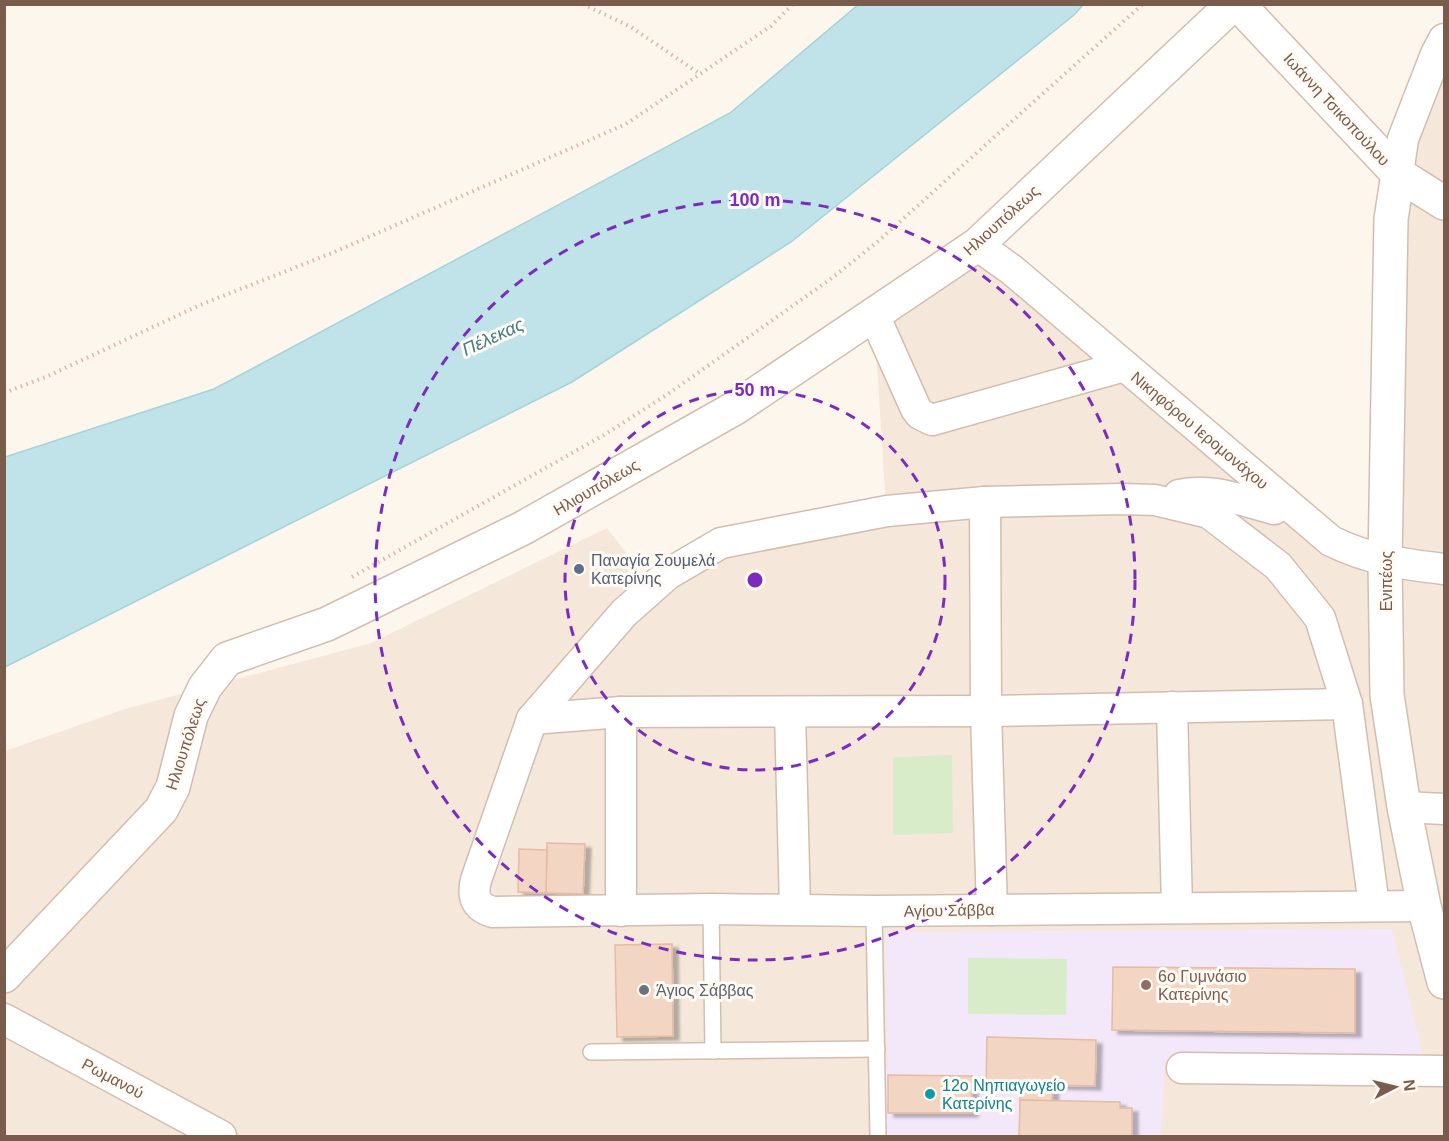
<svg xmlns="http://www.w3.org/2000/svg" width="1449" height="1141" viewBox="0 0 1449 1141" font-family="Arial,sans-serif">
	<defs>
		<filter id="shadow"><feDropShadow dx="6" dy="4" stdDeviation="1.5" flood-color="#0004"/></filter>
	</defs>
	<rect width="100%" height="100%" fill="#fdf6ec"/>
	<path fill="#f5e8da" d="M1444 39V1136H5V751L125 709 371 643 607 528 652 587 668 574 886 511 874 315 977 245 1331 541 1385 562 1391 219Z"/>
	<path fill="#f3e8fa" d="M1392 929 1424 1059H1165L1161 1136H883L882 1070 888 1069 885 932Z"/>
	<g fill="#d8ecc9">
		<path d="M952 755 953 833 893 835V757Z"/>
		<path d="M968 958 1067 959 1066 1015 968 1014Z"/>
	</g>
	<path fill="#bfe3e8" stroke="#a5d3da" stroke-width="1.5" d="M859 4 1083 5 1074 15 791 242 572 382 5 667V457L214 389 730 113Z"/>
	<g fill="#f3d5c3" stroke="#e6bba3" stroke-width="1.5" filter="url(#shadow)">
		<path d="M547 843 585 844 583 894 546 893Z"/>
		<path d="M519 849 547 850 546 893 518 892Z"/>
		<path d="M672 944 673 1036 617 1037 615 945Z"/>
		<path d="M1113 967 1355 969V1033L1112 1030Z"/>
		<path d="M987 1037 1096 1040 1095 1086 1053 1085 1052 1101 1020 1100V1087L986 1086Z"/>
		<path d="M888 1075 972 1076V1113H888Z"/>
		<path d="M1020 1100 1120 1102V1108H1132V1136H1019Z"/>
	</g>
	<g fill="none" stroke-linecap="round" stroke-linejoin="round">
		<defs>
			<g id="service">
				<path d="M711 909 713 1051"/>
				<path d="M874 911 878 1136"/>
				<path d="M591 1052 877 1049"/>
			</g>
			<g id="minor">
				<path d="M1398 174 1403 139 1436 54 1444 39"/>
				<path d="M977 245 1012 270 1331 541C1370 560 1402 564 1444 569"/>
				<path d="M874 315 916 409 920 414 932 420 1124 366"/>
				<path d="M1179 495C1210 487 1243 501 1274 509L1284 501"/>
				<path d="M985 502 986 711 992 910"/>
				<path d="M1172 707 1177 908"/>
				<path d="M621 712V911"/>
				<path d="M790 712 795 909"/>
				<path d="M532 719 621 712 986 711 1347 704"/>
				<path d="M1404 807 1444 809"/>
				<path d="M1374 906 1347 704 1320 618 1278 566 1209 513 1155 500 1122 499 985 502 887 511 721 543 668 574 624 613 532 719 476 880C472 896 475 907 493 912L711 909 874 911 1424 906"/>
				<path d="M4 1019 221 1136"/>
				<path d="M1182 1068 1444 1071"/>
			</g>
			<g id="tertiary">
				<path d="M1238 4 1398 174 1444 203"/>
				<path d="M1398 174 1391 219 1385 562 1387 695 1404 807 1424 906 1444 982"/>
				<path d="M4 976 161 810 173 787 191 716 205 687 227 659 327 624 523 528 735 408 977 245 1233 4"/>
			</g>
		</defs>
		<use href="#service" stroke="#d1beb0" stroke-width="18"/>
		<use href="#minor" stroke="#d1beb0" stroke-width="33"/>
		<use href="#tertiary" stroke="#d1beb0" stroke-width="36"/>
		<g stroke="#d9b8a5" stroke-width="4" stroke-dasharray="1.5 4.5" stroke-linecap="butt">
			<path d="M583 4 631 27 700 74"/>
			<path d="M4 393 48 376 200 305 332 253 626 124 771 26 793 4"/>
			<path d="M352 577 604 435 668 394 832 278 876 243 1143 4"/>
		</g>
		<use href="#service" stroke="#fff" stroke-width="15"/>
		<use href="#minor" stroke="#fff" stroke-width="30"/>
		<use href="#tertiary" stroke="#fff" stroke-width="33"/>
	</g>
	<g fill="none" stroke="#7b2cbf" stroke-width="3" stroke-dasharray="10 8">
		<circle cx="755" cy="580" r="190"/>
		<circle cx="755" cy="580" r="380"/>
	</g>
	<circle fill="#5c6f8a" stroke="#fffaf3" stroke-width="2" cx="579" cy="569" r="6"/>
	<circle fill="#8d6e63" stroke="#fffaf3" stroke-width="2" cx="1146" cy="985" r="6"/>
	<circle fill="#6b7280" stroke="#fffaf3" stroke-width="2" cx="644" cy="990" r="6"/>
	<circle fill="#0f9aa8" stroke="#fffaf3" stroke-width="2" cx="930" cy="1094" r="6"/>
	<g text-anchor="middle" stroke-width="6" stroke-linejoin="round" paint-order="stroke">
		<g font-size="16" fill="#7a5c4d" stroke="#fffaf3">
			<text transform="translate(1337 109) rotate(47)" y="6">Ιωάννη Τσικοπούλου</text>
			<text transform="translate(1001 220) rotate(-42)" y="6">Ηλιουπόλεως</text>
			<text transform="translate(1200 430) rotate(40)" y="6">Νικηφόρου Ιερομονάχου</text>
			<text transform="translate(596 487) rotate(-30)" y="6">Ηλιουπόλεως</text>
			<text transform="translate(1386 581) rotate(-90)" y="6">Ενιπέως</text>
			<text transform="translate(185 744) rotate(-72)" y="6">Ηλιουπόλεως</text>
			<text transform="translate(949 910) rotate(-1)" y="6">Αγίου Σάββα</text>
			<text transform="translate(113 1078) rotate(28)" y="6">Ρωμανού</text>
		</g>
		<g font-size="16" fill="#4e5e75" stroke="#fffaf3" text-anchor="start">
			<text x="591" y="566">Παναγία Σουμελά<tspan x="591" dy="18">Κατερίνης</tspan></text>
		</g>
		<g font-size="16" fill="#785e54" stroke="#fffaf3" text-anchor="start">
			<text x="1158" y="982">6ο Γυμνάσιο<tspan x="1158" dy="18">Κατερίνης</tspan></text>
		</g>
		<g font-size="16" fill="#5b616d" stroke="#fffaf3" text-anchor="start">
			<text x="656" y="996">Άγιος Σάββας</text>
		</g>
		<g font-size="16" fill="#0d838f" stroke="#fffaf3" text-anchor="start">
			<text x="942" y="1091">12ο Νηπιαγωγείο<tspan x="942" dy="18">Κατερίνης</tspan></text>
		</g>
		<g font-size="18" font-style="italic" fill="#437c86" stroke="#fffaf3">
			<text transform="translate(493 337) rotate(-25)" y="6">Πέλεκας</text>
		</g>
	</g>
	<circle cx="755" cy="580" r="9" fill="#7b2cbf" stroke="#fffaf3" stroke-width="3"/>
	<g font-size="18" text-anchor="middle" font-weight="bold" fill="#7b2cbf" stroke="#fffaf3" stroke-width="6" stroke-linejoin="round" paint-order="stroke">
		<text x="755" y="206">100 m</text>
		<text x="755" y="396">50 m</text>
	</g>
	<rect width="1449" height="1141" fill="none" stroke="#7a5c4d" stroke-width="12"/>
	<g transform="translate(1395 1087) rotate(83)" stroke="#fffaf3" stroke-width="4.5" paint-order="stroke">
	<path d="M0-4.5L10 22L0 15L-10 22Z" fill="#7a5c4d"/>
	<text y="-9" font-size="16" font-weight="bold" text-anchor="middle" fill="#7a5c4d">N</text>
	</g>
</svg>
